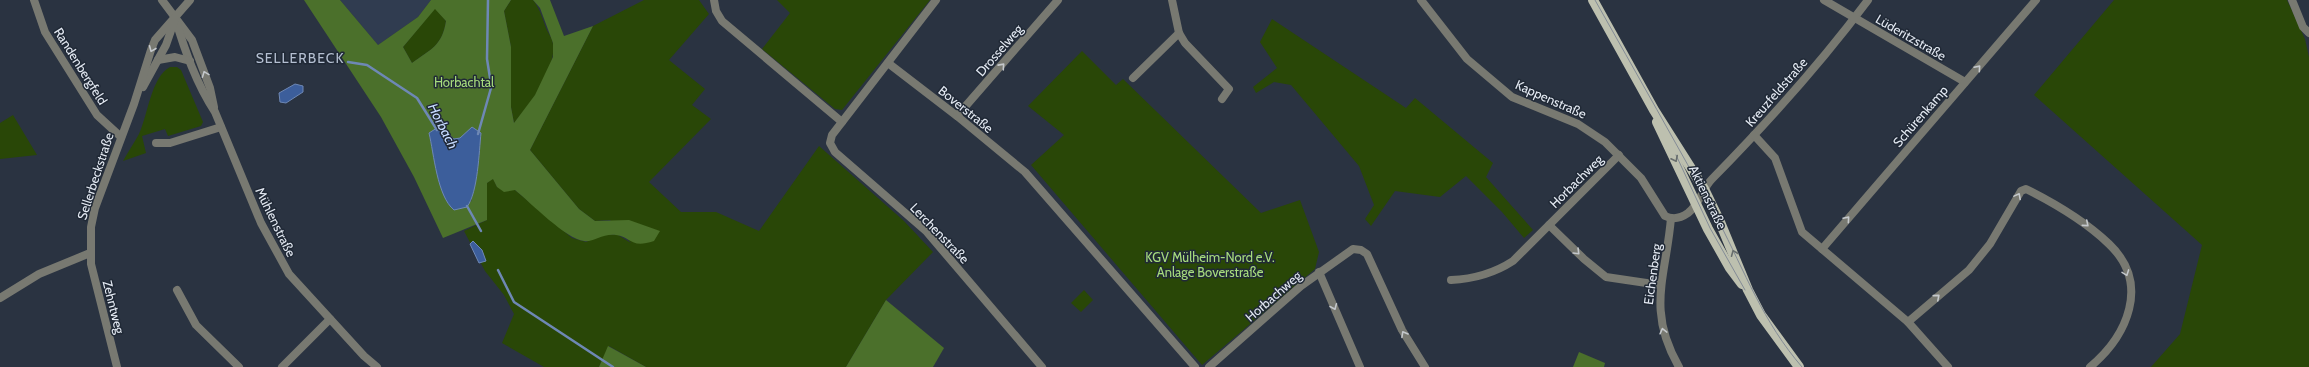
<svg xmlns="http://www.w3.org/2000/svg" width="2309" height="367" viewBox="0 0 2309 367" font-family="Cabin,sans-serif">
	<rect width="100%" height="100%" fill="#2a3341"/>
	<path fill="#303c50" d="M340 0H431L418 17 378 45Z"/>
	<g fill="#294707">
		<path d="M511 0H533C540 9 542 17 546 28 548 33 553 39 553 45 556 70 530 105 514 123L511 107V47L504 11Z"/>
		<path d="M644 0H699L709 14 669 60 705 89 692 105 711 119 649 182 681 212H716L759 231 819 146 904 221 933 252 886 300 846 367H646L609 346 599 367H544L502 343 514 314 504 295 485 271 464 231 487 220V183L493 178 497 187 515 190 572 238 586 242 603 234 618 235 631 243 610 220 595 221 579 209 530 150 593 26Z"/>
		<path d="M777 0H930L842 110 835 109 762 49 790 13Z"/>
		<path d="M2114 0H2287L2305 39 2309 57V367H2151L2180 334 2202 245 2034 95Z"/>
		<path d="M435 8 446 21C442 46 431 49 412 63L403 47Z"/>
		<path d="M1272 19 1406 108 1415 98 1493 163 1486 177 1533 230 1524 238 1502 212 1466 176 1440 197 1395 191 1371 226 1365 219 1374 205 1359 166 1291 85 1274 82 1256 93 1253 87 1277 68 1260 42Z"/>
		<path d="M1082 51 1116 85 1123 79 1261 213 1300 200 1319 252 1315 269 1202 365 1031 165 1064 135 1028 106Z"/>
		<path d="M170 67H177L181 70 203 122 201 126 168 136 165 129 142 136 146 153 123 161C128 152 134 143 139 134 148 115 151 77 170 67Z"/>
		<path d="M13 115 37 155 0 159V123Z"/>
		<path d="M1084 290 1093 300 1081 312 1071 303Z"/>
	</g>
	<g fill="#4b702b" fill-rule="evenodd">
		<path d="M304 0H340L378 45 418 17 431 0H511L504 11 511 47V107L514 123 535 95 553 57V43L540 8 533 0H550L564 36 593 26 530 150 579 209 595 221 629 220 660 231 654 241C630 249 632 237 616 235 603 233 592 243 584 241 566 239 531 203 515 190L504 192 497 187 493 179 487 183V220L443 238 414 177 381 117ZM435 9 446 21C442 46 431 49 412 63L403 47ZM440 126 454 139 460 138 473 191 471 202 435 160 429 133Z"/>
		<path d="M886 300 944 348 933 367H846Z"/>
		<path d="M608 346 646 367H599Z"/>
		<path d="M1579 352 1605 363 1604 367H1573Z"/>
	</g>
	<g fill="#3c5e9b" stroke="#6e88b5">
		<path d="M295 84 303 86V92L286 103 280 102 279 93Z"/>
		<path d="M440 126 454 139 460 138 472 127 481 133C479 152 478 192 467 207L454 210C437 196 434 154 429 133Z"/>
		<path d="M473 241 482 250 486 261 479 263 470 244Z"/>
	</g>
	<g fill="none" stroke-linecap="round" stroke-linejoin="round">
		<g stroke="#6e88b5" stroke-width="2.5">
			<path d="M488 0 487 59 490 78"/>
			<path d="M348 62 367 65 417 98 437 130"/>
			<path d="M478 134 491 88"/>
			<path d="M467 206 481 231"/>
			<path d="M498 270 514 302 613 367"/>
		</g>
		<g stroke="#787971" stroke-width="8">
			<path d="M34 0 45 32 97 115 121 137"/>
			<path d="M714 0 716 11 722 21 842 122"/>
			<path d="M936 0 832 135 830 143 835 152 926 231 1042 367"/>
			<path d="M1172 0 1179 33 1185 43 1229 89 1222 99"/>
			<path d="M1421 0 1467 59 1512 97 1578 124 1605 142 1641 178 1665 216C1673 220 1681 218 1688 213 1700 204 1702 189 1712 179 1767 123 1821 63 1868 0"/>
			<path d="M1824 0 1965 82"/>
			<path d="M2292 0 2303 27 2309 33"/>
			<path d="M888 63 957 116 1025 172 1195 367"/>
			<path d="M1133 78 1179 33"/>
			<path d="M957 116 1058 0"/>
			<path d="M1754 135 1775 158 1802 232 1908 322 1948 367"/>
			<path d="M156 143H170L221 127"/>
			<path d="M1671 218C1666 277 1646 310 1679 367"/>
			<path d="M1549 225 1584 259 1606 277 1660 285"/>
			<path d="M1822 249 2036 0"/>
			<path d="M1319 272 1360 367"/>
			<path d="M1451 280C1474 279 1493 274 1513 261L1619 155"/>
			<path d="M177 290 196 325 239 367"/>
			<path d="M1908 322 1969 270 1990 244 2021 191 2026 189C2056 204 2085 221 2109 244 2151 284 2127 336 2090 367"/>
			<path d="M282 367 330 319"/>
			<path d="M1209 367 1301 286 1353 249 1361 250 1367 254 1402 330 1425 367"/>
		</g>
		<g stroke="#787971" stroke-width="8">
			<path d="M162 0 192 40 210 88 214 107"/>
			<path d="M175 18C185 51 196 83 215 112L261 223 289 274 364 356 377 367"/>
			<path d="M158 60 175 57 190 61"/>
			<path d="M143 87 166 45 174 22"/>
			<path d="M0 298 39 274 90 253"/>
			<path d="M117 367 91 264V227L95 208 134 104 151 50 155 40 190 0"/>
		</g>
		<g stroke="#bdc0af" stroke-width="10">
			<path d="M1593 0 1654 110 1704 189 1720 222 1748 290 1761 315 1799 367"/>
			<path d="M1657 122 1708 229 1730 268 1742 284"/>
		</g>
		<g stroke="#838b96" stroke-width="1">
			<path d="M1595 0C1636 73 1678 146 1718 220 1745 272 1763 322 1802 367"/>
			<path d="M1676 155 1710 228 1745 290"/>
		</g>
	</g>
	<defs><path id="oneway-chevron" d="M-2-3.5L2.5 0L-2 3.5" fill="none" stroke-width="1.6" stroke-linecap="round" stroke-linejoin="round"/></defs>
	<g stroke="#c4c8cc">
		<use href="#oneway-chevron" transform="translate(152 49) rotate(112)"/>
		<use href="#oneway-chevron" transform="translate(1002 66) rotate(-48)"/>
		<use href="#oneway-chevron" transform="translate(1978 68) rotate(-49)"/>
		<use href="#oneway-chevron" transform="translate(205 74) rotate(-111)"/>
		<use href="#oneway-chevron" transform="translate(2018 196) rotate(-62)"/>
		<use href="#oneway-chevron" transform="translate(1847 219) rotate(-49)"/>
		<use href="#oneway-chevron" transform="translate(2086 224) rotate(40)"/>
		<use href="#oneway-chevron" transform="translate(1577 252) rotate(45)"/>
		<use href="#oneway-chevron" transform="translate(2126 273) rotate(70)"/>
		<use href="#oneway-chevron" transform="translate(1937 297) rotate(-41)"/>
		<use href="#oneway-chevron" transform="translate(1334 307) rotate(67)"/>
		<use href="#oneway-chevron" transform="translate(1663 331) rotate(-104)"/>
		<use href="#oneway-chevron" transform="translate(1404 334) rotate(-119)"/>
	</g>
	<g stroke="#676d6c">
		<use href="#oneway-chevron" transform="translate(1675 159) rotate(63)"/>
		<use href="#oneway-chevron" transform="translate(1734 253) rotate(-112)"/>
	</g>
	<g text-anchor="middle" stroke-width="3" stroke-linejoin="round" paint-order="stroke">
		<g font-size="13" fill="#e4eaf3" stroke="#202936">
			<text transform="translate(1911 37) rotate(30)" y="5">Lüderitzstraße</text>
			<text transform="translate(999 50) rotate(-49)" y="5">Drosselweg</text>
			<text transform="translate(81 66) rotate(58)" y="5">Randenbergfeld</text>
			<text transform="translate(1776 92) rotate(-49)" y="5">Kreuzfeldstraße</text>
			<text transform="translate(1551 99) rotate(24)" y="5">Kappenstraße</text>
			<text transform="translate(966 109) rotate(39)" y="5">Boverstraße</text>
			<text transform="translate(1920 116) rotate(-49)" y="5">Schürenkamp</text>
			<text transform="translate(95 176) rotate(-72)" y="5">Sellerbeckstraße</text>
			<text transform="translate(1576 181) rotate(-45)" y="5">Horbachweg</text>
			<text transform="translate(1708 197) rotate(64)" y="5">Aktienstraße</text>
			<text transform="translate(276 222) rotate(64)" y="5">Mühlenstraße</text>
			<text transform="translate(940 233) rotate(46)" y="5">Lerchenstraße</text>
			<text transform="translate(1652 274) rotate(-82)" y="5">Eichenberg</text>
			<text transform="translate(1273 296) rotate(-41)" y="5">Horbachweg</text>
			<text transform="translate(114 307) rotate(76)" y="5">Zehntweg</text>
		</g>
		<g font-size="13" fill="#a7dc7d" stroke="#202936">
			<text x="464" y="87">Horbachtal</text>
			<text x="1210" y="262">KGV Mülheim-Nord e.V.<tspan x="1210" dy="15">Anlage Boverstraße</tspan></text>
		</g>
		<g font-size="14" letter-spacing="1" fill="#b4bfd1" stroke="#202936">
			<text x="300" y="63">SELLERBECK</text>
		</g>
		<g font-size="14" font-style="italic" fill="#c6dbff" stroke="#202936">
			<text transform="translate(443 126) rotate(63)" y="5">Horbach</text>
		</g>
	</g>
</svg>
